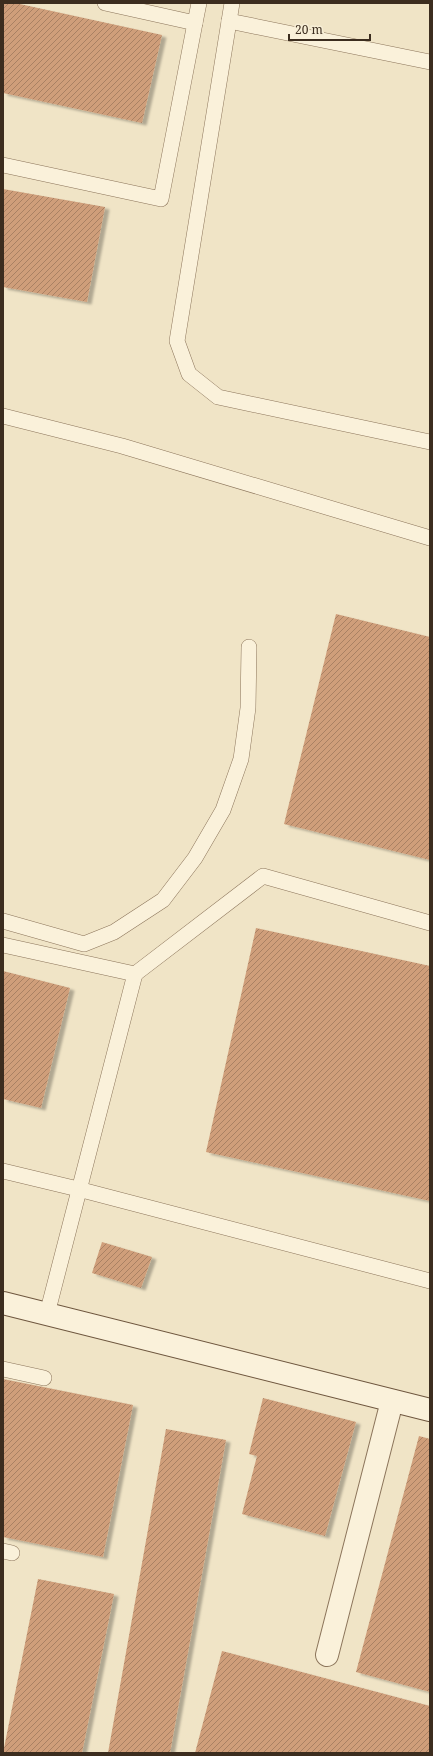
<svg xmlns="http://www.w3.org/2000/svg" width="433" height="1756" viewBox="0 0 433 1756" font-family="'Noto Serif',serif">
	<defs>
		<pattern id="building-hatch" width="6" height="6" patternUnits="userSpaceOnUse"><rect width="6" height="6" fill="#cf9e7a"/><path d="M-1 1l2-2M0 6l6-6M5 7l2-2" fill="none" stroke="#a98163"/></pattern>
		<filter id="shadow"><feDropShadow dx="4.5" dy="2.5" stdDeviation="1" flood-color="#0004"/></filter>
	</defs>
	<rect width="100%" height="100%" fill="#f0e4c6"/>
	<g fill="url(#building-hatch)" filter="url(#shadow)">
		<path d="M3 3H15L162 35 142 123 3 93Z"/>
		<path d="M3 189 105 207 87 302 3 287Z"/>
		<path d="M336 614 430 637V860L284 824Z"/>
		<path d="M256 928 430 966V1201L206 1152Z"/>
		<path d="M3 971 70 988 41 1108 3 1099Z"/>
		<path d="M102 1242 152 1257 141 1288 92 1273Z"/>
		<path d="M3 1379 133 1405 103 1557 3 1537Z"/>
		<path d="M263 1398 356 1422 325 1536 242 1514 257 1456 249 1454Z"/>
		<path d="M166 1429 226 1440 170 1753H108Z"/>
		<path d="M419 1436 430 1439V1692L356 1672Z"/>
		<path d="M38 1579 114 1594 82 1753H3Z"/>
		<path d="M222 1651 430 1706V1753H195Z"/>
	</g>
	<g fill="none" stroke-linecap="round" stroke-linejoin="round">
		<defs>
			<g id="lane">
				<path d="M105 3 195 23 199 3"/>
				<path d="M232 3 177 341 189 374 218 397 430 442"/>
				<path d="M229 21 430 62"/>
				<path d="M3 165 161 199 195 23"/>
				<path d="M3 416 122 446 430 538"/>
				<path d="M3 921 84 944 114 932 163 900 195 858 223 810 241 759 248 708 249 647"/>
				<path d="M3 945 135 974 47 1314"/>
				<path d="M135 974 263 876 430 923"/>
				<path d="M3 1171 78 1189 430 1281"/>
				<path d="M3 1369 44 1378"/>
				<path d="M3 1551 12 1553"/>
			</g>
			<path id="street" d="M327 1655 392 1401"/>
			<path id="secondary" d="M3 1303 430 1410"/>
		</defs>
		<use href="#lane" stroke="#8c755b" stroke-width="16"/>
		<use href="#street" stroke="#8c755b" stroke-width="24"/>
		<use href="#secondary" stroke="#6e563e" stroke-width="24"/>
		<use href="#lane" stroke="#faf1da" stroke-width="15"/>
		<use href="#street" stroke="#faf1da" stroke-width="22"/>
		<use href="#secondary" stroke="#faf1da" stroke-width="22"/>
	</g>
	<rect width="433" height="1756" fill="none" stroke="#3c2d1f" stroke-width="8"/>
	<path d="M289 34v6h81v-6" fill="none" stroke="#3c2d1f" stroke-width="2"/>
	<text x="295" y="34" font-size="12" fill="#3c2d1f" stroke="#f7eed6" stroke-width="3" paint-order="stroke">20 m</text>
</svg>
